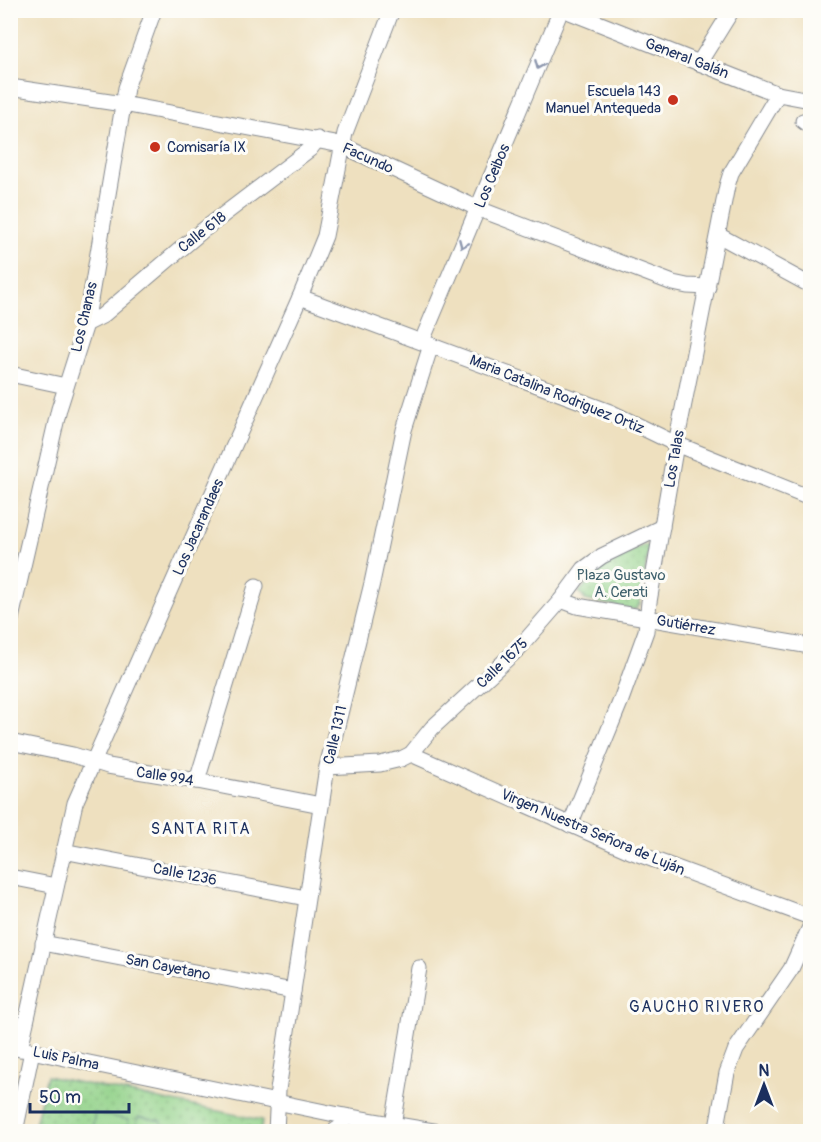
<svg xmlns="http://www.w3.org/2000/svg" width="821" height="1142" viewBox="0 0 821 1142" font-family="Pangolin,sans-serif">
	<defs>
		<pattern id="grass-dots" width="8" height="8" patternUnits="userSpaceOnUse" patternTransform="scale(1.5)"><rect width="8" height="8" fill="#91d188"/><path d="M2 2h.1M6 6h.1" fill="none" stroke="#76aa72" stroke-width="1.8" stroke-linecap="round"/></pattern>
	</defs>
	<rect width="100%" height="100%" fill="#fdfcf7"/>
	<filter id="ink" filterUnits="userSpaceOnUse"><feTurbulence type="fractalNoise" baseFrequency=".0167" numOctaves="2"/><feDisplacementMap in="SourceGraphic" scale="12" xChannelSelector="R" yChannelSelector="G"/><feConvolveMatrix kernelMatrix="1 2 1 2 8 2 1 2 1" color-interpolation-filters="sRGB"/></filter>
	<filter id="wash" filterUnits="userSpaceOnUse"><feTurbulence type="fractalNoise" baseFrequency=".008" numOctaves="4" result="noise"/><feDisplacementMap in="SourceGraphic" scale="24" xChannelSelector="R" yChannelSelector="G"/><feGaussianBlur stdDeviation="1.35" result="paint"/><feColorMatrix in="noise" values="0 0 0 0 0 0 0 0 0 0 0 0 0 0 0 0 0 1.4 0 .05"/><feComposite in="paint" operator="in"/></filter>
	<g filter="url(#wash)">
		<rect width="100%" height="100%" fill="#eee0bf"/>
		<g fill="url(#grass-dots)" stroke="#568073" stroke-width="1.5">
			<path d="M643 545 649 546 640 604 635 610 585 600 579 592 601 569Z"/>
			<path d="M47 1076 262 1120 261 1131 33 1132Z"/>
		</g>
		<g fill="#91d188" stroke="#568073" stroke-width="1.5">
			<path d="M95 1113 129 1120 126 1131 92 1129Z"/>
			<path d="M138 1117 162 1121 160 1131H135Z"/>
		</g>
	</g>
	<g filter="url(#ink)">
		<g fill="none" stroke-linecap="round" stroke-linejoin="round">
			<defs>
				<g id="minor">
					<path d="M565 10 778 94 810 100"/>
					<path d="M699 63 732 10"/>
					<path d="M10 87 123 104 341 145 479 209 673 283 687 286 708 287"/>
					<path d="M803 121 810 126"/>
					<path d="M718 235 810 285"/>
					<path d="M300 297 610 412 676 444 810 498"/>
					<path d="M86 324 102 316 202 231 310 149 318 139"/>
					<path d="M422 341 561 10"/>
					<path d="M10 374 66 386"/>
					<path d="M561 600 577 606 810 646"/>
					<path d="M10 623 59 409 86 324 126 88 154 10"/>
					<path d="M10 742 73 755 108 766 197 781 321 805"/>
					<path d="M411 754 630 851 810 917"/>
					<path d="M327 767 380 764 401 759 411 754 432 728 520 647 561 600 584 569 602 556 662 527"/>
					<path d="M197 781 256 586"/>
					<path d="M570 825 621 700 646 631 649 602 676 444 727 186 731 173 778 94"/>
					<path d="M63 851 306 898"/>
					<path d="M10 877 56 886"/>
					<path d="M43 943 293 991"/>
					<path d="M12 1047 344 1116 439 1132"/>
					<path d="M20 1049 75 803 300 297 325 236 345 133 392 10"/>
					<path d="M393 1125 419 968"/>
					<path d="M15 1132 32 1051"/>
					<path d="M276 1132 278 1090 327 767 372 583 404 430 431 345"/>
					<path d="M333 1132 342 1126 344 1116"/>
					<path d="M716 1132 727 1073 736 1049 791 969 810 927"/>
				</g>
			</defs>
			<use href="#minor" stroke="#84888e" stroke-width="17"/>
			<use href="#minor" stroke="#fff" stroke-width="15"/>
		</g>
		<defs><path id="oneway-chevron" d="M-2-3.5L2.5 0L-2 3.5" fill="none" stroke-width="1.6" stroke-linecap="round" stroke-linejoin="round" transform="scale(1.5)"/></defs>
		<g stroke="#8d97ae">
			<use href="#oneway-chevron" transform="translate(539 65) rotate(113)"/>
			<use href="#oneway-chevron" transform="translate(463 244) rotate(113)"/>
		</g>
	</g>
	<g fill="#c8321e" stroke="#fdfcf7" stroke-width="2">
		<circle cx="673" cy="100" r="6"/>
		<circle cx="155" cy="147" r="6"/>
	</g>
	<g text-anchor="middle" stroke-width="6" stroke-linejoin="round" paint-order="stroke">
		<g font-size="15" fill="#1b2f5e" stroke="#fdfcf7">
			<text transform="translate(687 58) rotate(21)" y="5">General Galán</text>
			<text transform="translate(368 158) rotate(24)" y="5">Facundo</text>
			<text transform="translate(492 176) rotate(-67)" y="5">Los Ceibos</text>
			<text transform="translate(202 232) rotate(-38)" y="5">Calle 618</text>
			<text transform="translate(84 317) rotate(-77)" y="5">Los Chanas</text>
			<text transform="translate(557 394) rotate(22)" y="5">Maria Catalina Rodriguez Ortiz</text>
			<text transform="translate(674 459) rotate(-80)" y="5">Los Talas</text>
			<text transform="translate(198 527) rotate(-66)" y="5">Los Jacarandaes</text>
			<text transform="translate(686 625) rotate(10)" y="5">Gutiérrez</text>
			<text transform="translate(502 663) rotate(-44)" y="5">Calle 1675</text>
			<text transform="translate(335 735) rotate(-77)" y="5">Calle 1311</text>
			<text transform="translate(165 776) rotate(9)" y="5">Calle 994</text>
			<text transform="translate(593 832) rotate(23)" y="5">Virgen Nuestra Señora de Luján</text>
			<text transform="translate(185 874) rotate(11)" y="5">Calle 1236</text>
			<text transform="translate(168 967) rotate(11)" y="5">San Cayetano</text>
			<text transform="translate(66 1058) rotate(12)" y="5">Luis Palma</text>
		</g>
		<g font-size="15" fill="#1b2f5e" stroke="#fdfcf7" text-anchor="end">
			<text x="661" y="96">Escuela 143<tspan x="661" dy="17">Manuel Antequeda</tspan></text>
			<text x="167" y="152" text-anchor="start">Comisaría IX</text>
		</g>
		<g font-size="15" fill="#3e606b" stroke="#fdfcf7">
			<text x="621" y="580">Plaza Gustavo<tspan x="621" dy="17">A. Cerati</tspan></text>
		</g>
		<g font-size="16" letter-spacing="1.5" fill="#1b2f5e" stroke="#fdfcf7">
			<text x="201" y="834">SANTA RITA</text>
			<text x="697" y="1012">GAUCHO RIVERO</text>
		</g>
	</g>
	<rect width="821" height="1142" fill="none" stroke="#fdfcf7" stroke-width="36"/>
	<g transform="translate(764 1085)" stroke="#fdfcf7" stroke-width="4.5" paint-order="stroke">
	<path d="M0-4.5L10 22L0 15L-10 22Z" fill="#1b2f5e"/>
	<text y="-9" font-size="16" font-weight="bold" text-anchor="middle" fill="#1b2f5e">N</text>
	</g>
	<path d="M30 1103v9h99v-9" fill="none" stroke="#1b2f5e" stroke-width="3"/>
	<text x="39" y="1103" font-size="18" fill="#1b2f5e" stroke="#fdfcf7" stroke-width="4.5" paint-order="stroke">50 m</text>
</svg>
